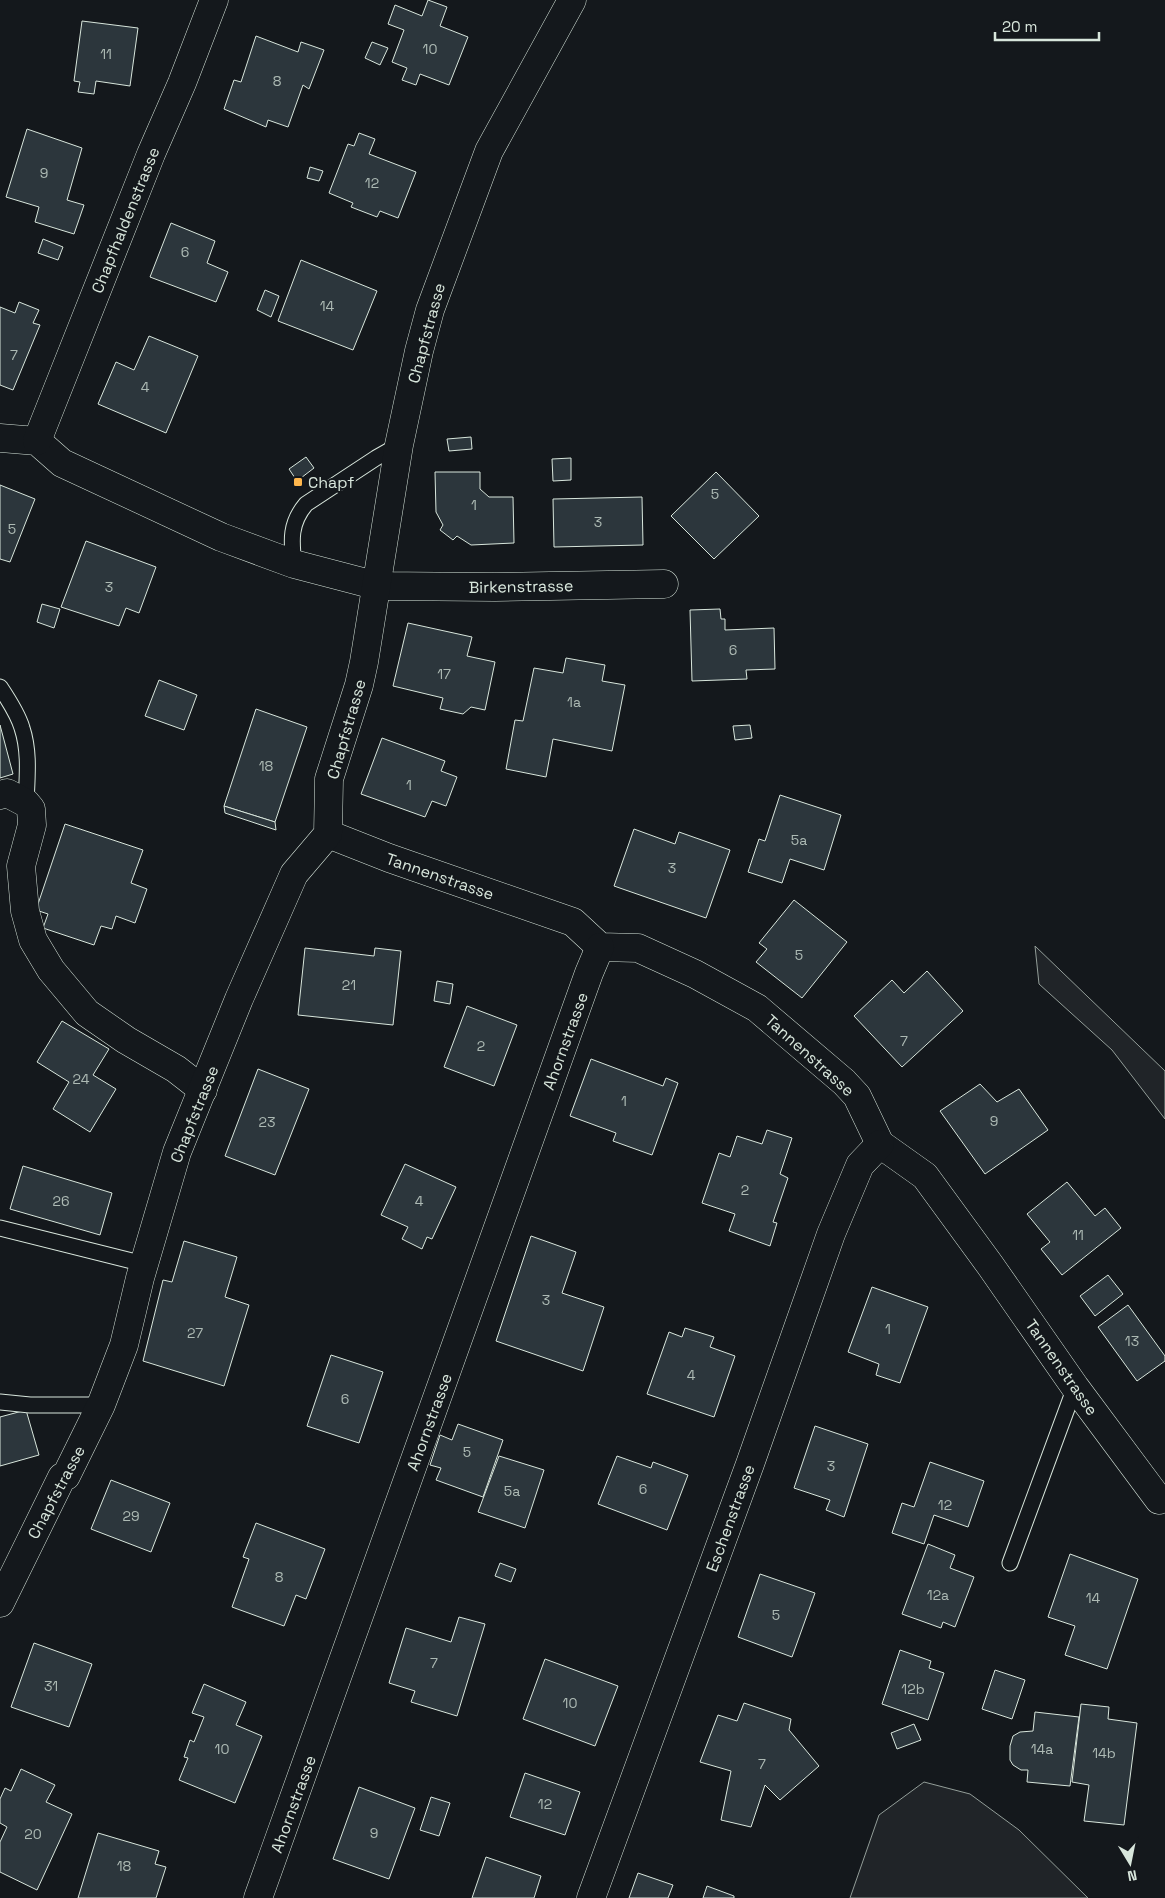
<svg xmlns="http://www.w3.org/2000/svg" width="1165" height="1898" viewBox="0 0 1165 1898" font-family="'Space Grotesk',sans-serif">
	<rect width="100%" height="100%" fill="#14181c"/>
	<g fill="#202428" stroke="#939e99">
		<path d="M1035 946 1165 1071V1119L1112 1050 1039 984Z"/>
		<path d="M924 1782 970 1794 1019 1830 1088 1898H850L879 1815Z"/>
	</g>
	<g fill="#2c363c" stroke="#d8e6dc">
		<path d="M428 0 447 7 440 26 468 37 449 85 420 74 416 85 402 80 407 68 392 62 404 30 388 24 395 5 422 16Z"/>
		<path d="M82 21 138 28 130 86 96 81 94 94 78 92 80 82 74 81Z"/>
		<path d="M256 36 298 52 301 42 324 50 309 89 303 85 288 127 268 120 266 127 224 109 234 80 241 82Z"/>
		<path d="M372 42 388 48 380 65 365 58Z"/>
		<path d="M27 129 82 148 67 200 84 205 74 234 35 222 39 207 6 197Z"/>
		<path d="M359 133 375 139 369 154 416 172 398 218 380 211 377 217 351 207 353 203 329 193 348 144 354 146Z"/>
		<path d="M310 167 323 171 319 181 307 178Z"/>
		<path d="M171 223 215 241 207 263 228 272 216 302 150 277Z"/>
		<path d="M43 239 63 247 58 260 38 253Z"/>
		<path d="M301 260 377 291 353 350 278 321Z"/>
		<path d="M265 290 279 296 271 317 257 310Z"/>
		<path d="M19 302 39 310 33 323 40 325 13 390 0 385V307L15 313Z"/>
		<path d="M149 336 198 356 166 433 98 404 116 362 134 370Z"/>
		<path d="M471 437 472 449 449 451 447 439Z"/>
		<path d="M306 457 314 468 297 481 289 469Z"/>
		<path d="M571 458V480L553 481 552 459Z"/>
		<path d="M435 472H480V489L489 497H513L514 543 471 545 457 536 453 540 440 530 443 525 436 512Z"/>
		<path d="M716 472 759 516 714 559 671 516Z"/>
		<path d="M0 485 35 499 10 562 0 559Z"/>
		<path d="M642 497 643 545 554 547 553 499Z"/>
		<path d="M86 541 156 567 139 613 126 608 119 626 61 607Z"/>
		<path d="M42 604 60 609 54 628 37 622Z"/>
		<path d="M720 609 721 619H725V630L774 628 775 669 746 670 747 679 692 681 690 610Z"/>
		<path d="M408 623 472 637 467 656 495 662 485 710 471 707 463 714 440 709 443 698 393 686Z"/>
		<path d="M566 658 605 665 602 681 625 685 612 751 553 739 546 777 506 769 515 720 523 721 534 668 563 673Z"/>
		<path d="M159 680 197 695 184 730 145 716Z"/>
		<path d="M256 709 307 727 275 822 224 806Z"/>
		<path d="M0 725 13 774 0 778Z"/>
		<path d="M750 725 752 738 735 740 733 726Z"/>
		<path d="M382 738 445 761 441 771 457 777 446 806 432 801 425 817 361 794Z"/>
		<path d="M780 795 841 815 824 870 790 859 782 883 748 872 759 839 765 841Z"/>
		<path d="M224 806 275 822 276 830 225 813Z"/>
		<path d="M65 824 143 850 131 883 147 889 135 923 116 916 112 929 101 926 94 945 43 928 48 914 36 910Z"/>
		<path d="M634 829 675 844 679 832 730 850 706 918 614 886Z"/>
		<path d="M794 900 847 942 802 998 756 962 767 949 759 943Z"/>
		<path d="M305 948 374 956 375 948 401 951 393 1025 298 1015Z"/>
		<path d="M927 971 963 1011 902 1067 854 1016 892 980 904 993Z"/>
		<path d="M437 981 453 984 450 1004 434 1001Z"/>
		<path d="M467 1006 517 1025 494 1086 444 1067Z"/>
		<path d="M62 1021 109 1049 93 1075 116 1089 90 1132 53 1109 69 1082 37 1062Z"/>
		<path d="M591 1059 663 1086 666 1078 678 1083 652 1155 613 1141 616 1133 570 1116Z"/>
		<path d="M258 1069 309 1089 275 1175 225 1156Z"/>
		<path d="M980 1084 997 1102 1019 1089 1048 1130 985 1174 940 1111Z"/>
		<path d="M767 1130 792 1138 780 1174 788 1178 773 1222 777 1223 770 1246 729 1231 735 1214 702 1203 719 1153 730 1157 737 1136 762 1144Z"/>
		<path d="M405 1164 456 1187 432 1239 427 1237 422 1249 402 1239 408 1227 381 1215Z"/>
		<path d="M23 1166 112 1193 100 1235 10 1209Z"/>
		<path d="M1067 1182 1095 1216 1105 1208 1121 1228 1062 1275 1041 1249 1050 1242 1027 1214Z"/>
		<path d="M531 1236 576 1252 562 1293 604 1307 583 1371 496 1341Z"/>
		<path d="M184 1241 237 1257 225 1297 249 1305 224 1386 143 1361 163 1280 172 1282Z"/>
		<path d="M1108 1275 1123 1294 1095 1316 1080 1296Z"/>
		<path d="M872 1287 928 1307 900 1383 876 1375 879 1364 848 1352Z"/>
		<path d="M1128 1305 1165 1356V1361L1137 1381 1098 1327Z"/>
		<path d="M685 1328 714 1337 710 1347 735 1356 714 1417 647 1394 669 1332 682 1337Z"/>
		<path d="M331 1355 383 1372 359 1443 307 1426Z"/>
		<path d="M26 1410 39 1455 0 1466V1417Z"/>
		<path d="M458 1424 503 1440 483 1497 436 1480 441 1468 430 1465 440 1435 452 1440Z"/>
		<path d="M815 1426 868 1444 844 1517 826 1510 830 1500 794 1488Z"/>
		<path d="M499 1456 544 1470 525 1528 478 1512Z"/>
		<path d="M617 1456 651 1468 653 1462 688 1475 667 1530 598 1504Z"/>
		<path d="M930 1462 984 1481 968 1527 934 1515 924 1544 892 1533 902 1503 914 1507Z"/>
		<path d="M111 1480 170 1503 151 1552 91 1529Z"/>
		<path d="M256 1523 325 1549 306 1599 296 1595 284 1626 232 1607 249 1559 243 1557Z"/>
		<path d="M928 1544 955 1555 950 1568 974 1577 955 1627 943 1622 941 1628 902 1614Z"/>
		<path d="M1070 1554 1138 1579 1107 1669 1065 1655 1075 1626 1048 1617Z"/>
		<path d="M500 1563 516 1569 511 1582 495 1576Z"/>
		<path d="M760 1574 815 1593 792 1657 738 1637Z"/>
		<path d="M459 1617 485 1624 457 1716 411 1702 415 1691 389 1683 406 1628 451 1642Z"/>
		<path d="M34 1643 92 1664 69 1727 11 1707Z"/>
		<path d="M900 1650 931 1661 929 1668 944 1673 928 1720 882 1704Z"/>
		<path d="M545 1659 618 1686 595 1746 523 1719Z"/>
		<path d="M995 1670 1025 1680 1012 1719 982 1709Z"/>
		<path d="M204 1684 246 1702 236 1725 262 1736 235 1803 179 1780 188 1758 184 1757 190 1740 194 1742 204 1717 192 1713Z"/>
		<path d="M744 1703 791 1719 789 1730 819 1766 780 1800 765 1785 751 1827 721 1820 731 1771 700 1762 718 1715 737 1721Z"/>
		<path d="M1081 1704 1109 1707 1108 1719 1137 1723 1124 1825 1084 1821 1089 1785 1072 1782Z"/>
		<path d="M1035 1712 1079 1717 1070 1786 1027 1782 1028 1770H1021L1013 1765 1010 1760V1746L1013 1736 1020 1732 1033 1731Z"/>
		<path d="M914 1724 921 1740 897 1749 891 1733Z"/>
		<path d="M21 1769 55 1785 46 1802 72 1814 37 1890 0 1872V1842L7 1827 0 1823V1799L5 1788 11 1791Z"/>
		<path d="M525 1773 580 1792 565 1835 510 1817Z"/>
		<path d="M359 1787 415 1808 389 1879 333 1859Z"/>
		<path d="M431 1797 450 1803 439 1836 420 1830Z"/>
		<path d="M98 1833 159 1851 155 1864 166 1867 156 1898H78Z"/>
		<path d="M486 1857 541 1876 534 1898H472Z"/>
		<path d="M638 1873 673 1885 668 1898H629Z"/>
		<path d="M707 1886 734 1896V1898H703Z"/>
	</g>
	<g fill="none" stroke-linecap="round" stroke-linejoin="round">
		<defs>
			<g id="lane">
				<path d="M294 564C291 540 290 523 306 504L376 458 399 445"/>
				<path d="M0 687C8 699 18 714 22 728 30 752 27 778 26 803"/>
				<path d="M0 1228 144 1264"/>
				<path d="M0 1402 30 1405H101"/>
				<path d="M1010 1563 1075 1387"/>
			</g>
			<g id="street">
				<path d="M0 438 37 441 62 463 221 537 294 564 378 586 495 587 664 584"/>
				<path d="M37 441 151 154 182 83 214 0"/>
				<path d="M0 795 7 793 26 803 31 809 32 825 21 866 25 911 33 940 51 970 87 1013 126 1040 176 1069 203 1090"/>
				<path d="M328 834 389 858 573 922 600 947 638 948 695 974 757 1008 844 1082 857 1096 880 1144 925 1176 990 1265 1075 1387 1159 1500"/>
				<path d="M0 1603 62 1477 66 1476 101 1405 124 1345 140 1278 177 1152 239 999 294 874 328 834 329 779 359 685 364 662 399 445 419 351 430 310 489 151 572 0"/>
				<path d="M258 1898 589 973 600 947"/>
				<path d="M591 1898 750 1464 831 1234 860 1165 880 1144"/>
			</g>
		</defs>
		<use href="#lane" stroke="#d8e6dc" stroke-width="17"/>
		<use href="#street" stroke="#d8e6dc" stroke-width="29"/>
		<use href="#lane" stroke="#14181c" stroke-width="15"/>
		<use href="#street" stroke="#14181c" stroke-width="28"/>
	</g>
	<rect fill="#ffb74d" stroke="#14181c" stroke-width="2" x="293" y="477" width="10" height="10" rx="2.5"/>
	<g text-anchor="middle" stroke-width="4" stroke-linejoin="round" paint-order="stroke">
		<g font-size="14" fill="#adbab4">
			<text x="430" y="54">10</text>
			<text x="106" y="59">11</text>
			<text x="277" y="86">8</text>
			<text x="44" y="178">9</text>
			<text x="372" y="188">12</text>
			<text x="185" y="257">6</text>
			<text x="327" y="311">14</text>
			<text x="14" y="360">7</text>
			<text x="145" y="392">4</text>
			<text x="715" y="499">5</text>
			<text x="474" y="510">1</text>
			<text x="598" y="527">3</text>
			<text x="12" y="534">5</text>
			<text x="109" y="592">3</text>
			<text x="733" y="655">6</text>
			<text x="444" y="679">17</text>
			<text x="574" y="707">1a</text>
			<text x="266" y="771">18</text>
			<text x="409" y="790">1</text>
			<text x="799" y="845">5a</text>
			<text x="672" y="873">3</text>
			<text x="799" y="960">5</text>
			<text x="349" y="990">21</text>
			<text x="904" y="1046">7</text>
			<text x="481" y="1051">2</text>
			<text x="81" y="1084">24</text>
			<text x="624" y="1106">1</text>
			<text x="994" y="1126">9</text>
			<text x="267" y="1127">23</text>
			<text x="745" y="1195">2</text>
			<text x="61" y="1206">26</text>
			<text x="419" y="1206">4</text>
			<text x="1078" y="1240">11</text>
			<text x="546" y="1305">3</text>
			<text x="888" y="1334">1</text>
			<text x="195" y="1338">27</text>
			<text x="1132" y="1346">13</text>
			<text x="691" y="1380">4</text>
			<text x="345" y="1404">6</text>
			<text x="467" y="1457">5</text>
			<text x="831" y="1471">3</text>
			<text x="643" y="1494">6</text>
			<text x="512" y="1496">5a</text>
			<text x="945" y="1510">12</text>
			<text x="131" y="1521">29</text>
			<text x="279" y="1582">8</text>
			<text x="938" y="1600">12a</text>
			<text x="1093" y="1603">14</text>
			<text x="776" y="1620">5</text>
			<text x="434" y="1668">7</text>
			<text x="51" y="1691">31</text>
			<text x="913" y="1694">12b</text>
			<text x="570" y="1708">10</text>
			<text x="222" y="1754">10</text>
			<text x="1042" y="1754">14a</text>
			<text x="1104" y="1758">14b</text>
			<text x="762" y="1769">7</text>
			<text x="545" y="1809">12</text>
			<text x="374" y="1838">9</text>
			<text x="33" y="1839">20</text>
			<text x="124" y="1871">18</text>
		</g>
		<g font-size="16" fill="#d8e6dc" stroke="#14181c">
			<text transform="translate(125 220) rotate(-68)" y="6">Chapfhaldenstrasse</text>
			<text transform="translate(426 333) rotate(-75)" y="6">Chapfstrasse</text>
			<text transform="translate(521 586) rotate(-1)" y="6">Birkenstrasse</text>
			<text transform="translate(346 729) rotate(-74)" y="6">Chapfstrasse</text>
			<text transform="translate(440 876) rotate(19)" y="6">Tannenstrasse</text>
			<text transform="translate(565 1041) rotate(-70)" y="6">Ahornstrasse</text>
			<text transform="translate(810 1055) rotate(42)" y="6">Tannenstrasse</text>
			<text transform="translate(194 1114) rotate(-68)" y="6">Chapfstrasse</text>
			<text transform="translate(1062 1367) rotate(55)" y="6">Tannenstrasse</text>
			<text transform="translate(429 1422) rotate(-70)" y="6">Ahornstrasse</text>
			<text transform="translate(56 1492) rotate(-62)" y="6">Chapfstrasse</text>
			<text transform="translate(730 1518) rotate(-70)" y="6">Eschenstrasse</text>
			<text transform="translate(293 1804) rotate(-70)" y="6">Ahornstrasse</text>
		</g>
		<g font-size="16" fill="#d8e6dc" stroke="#14181c" text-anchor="start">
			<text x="308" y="488">Chapf</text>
		</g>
	</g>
	<g transform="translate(1130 1863) rotate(170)" stroke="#14181c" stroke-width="4" paint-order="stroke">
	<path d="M0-4L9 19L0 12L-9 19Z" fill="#d8e6dc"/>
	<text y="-8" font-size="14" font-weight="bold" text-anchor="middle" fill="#d8e6dc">N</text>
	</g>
	<path d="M995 32v8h104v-8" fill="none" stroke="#d8e6dc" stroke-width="2.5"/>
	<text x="1002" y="32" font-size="15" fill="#d8e6dc" stroke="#14181c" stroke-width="4" paint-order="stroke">20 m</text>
</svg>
